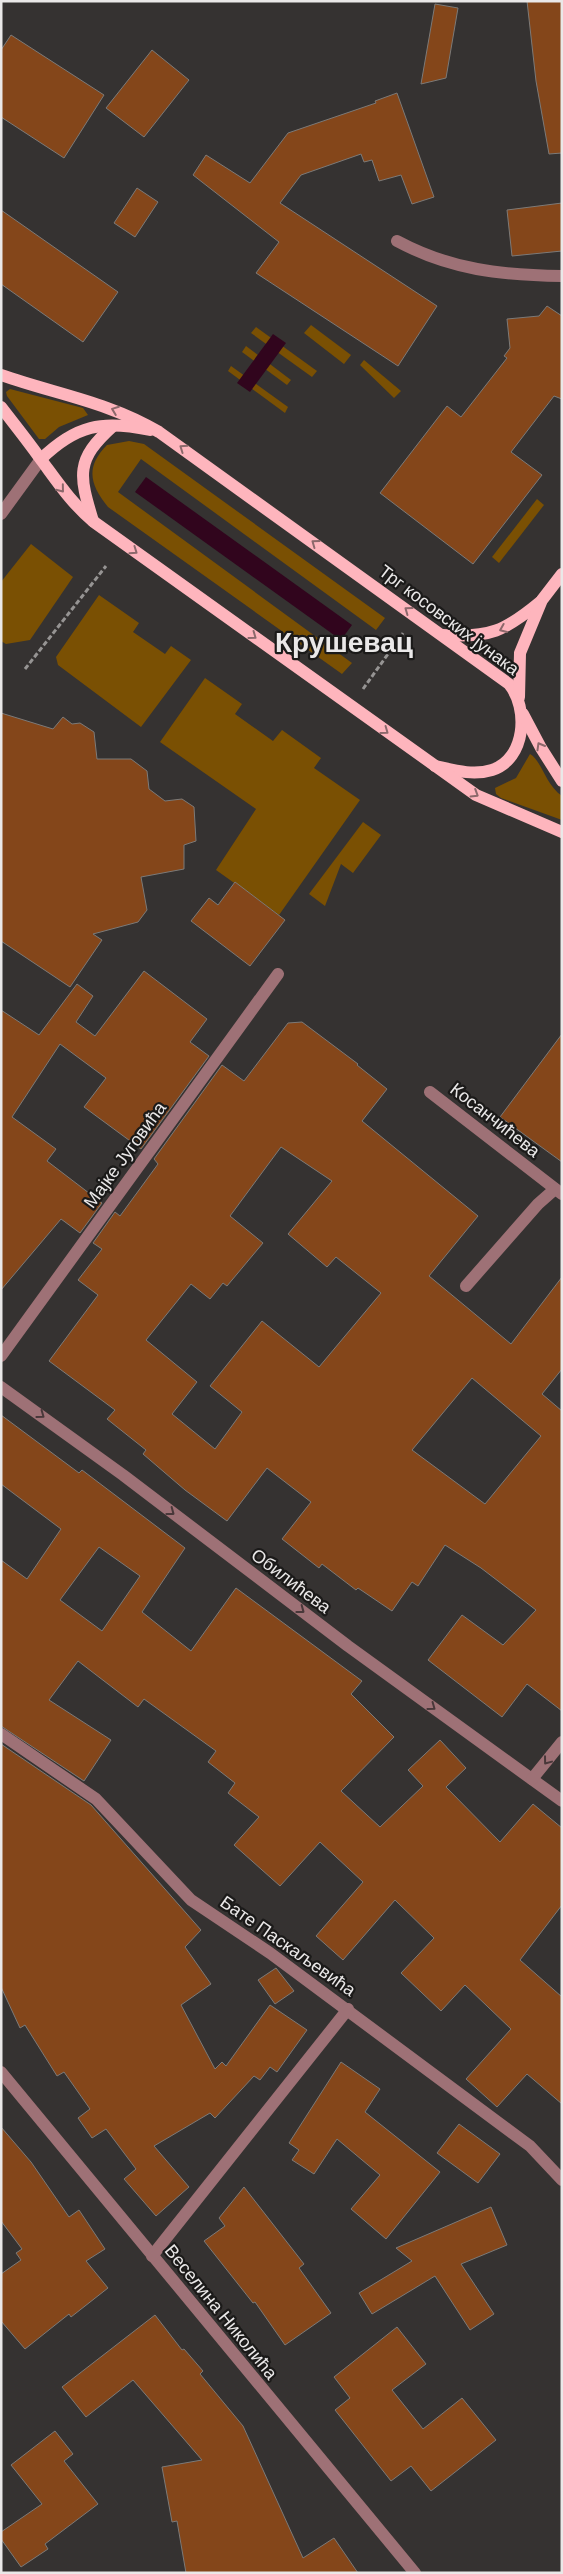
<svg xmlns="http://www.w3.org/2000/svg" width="563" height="2574" viewBox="0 0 563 2574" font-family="'DM Sans',sans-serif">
	<rect width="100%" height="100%" fill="#353231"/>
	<g fill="#7a5003">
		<path d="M311 325 351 355 344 364 304 333Z"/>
		<path d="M256 327 317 371 312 377 251 333Z"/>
		<path d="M246 346 291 380 287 385 242 352Z"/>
		<path d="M364 360 401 391 394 398 360 365Z"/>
		<path d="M231 366 288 407 285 413 228 371Z"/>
		<path d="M10 389 83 408 88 415 59 427 45 439H39L7 396 6 392Z"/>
		<path d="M129 441 144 444 385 618 376 630 141 459 118 492 352 663 342 674 108 507C90 485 85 467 107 445Z"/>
		<path d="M537 499 544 505 499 563 492 557Z"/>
		<path d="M31 544 73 577 30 640 6 644 1 641V582Z"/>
		<path d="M99 595 139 623 133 632 165 654 171 646 191 660 141 727 58 665 56 657Z"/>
		<path d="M205 678 242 704 235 714 273 741 282 730 321 758 314 768 360 800 279 915 216 870 256 809 160 742Z"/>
		<path d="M530 754C542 761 545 784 562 796V820L501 798 496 794 495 788 516 778Z"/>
		<path d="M363 822 381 835 353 873 341 864 325 906 309 894Z"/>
	</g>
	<g fill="#31051d">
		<path d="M273 334 286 343 250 392 237 383Z"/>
		<path d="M146 477 352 625 341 640 135 492Z"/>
	</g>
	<g fill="#84461a" stroke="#7c7a78" fill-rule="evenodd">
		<path d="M527 1H562V153L549 154 536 81Z"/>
		<path d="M435 4 458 8 446 78 421 84Z"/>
		<path d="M11 35 104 95 64 158 1 117V50Z"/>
		<path d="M152 50 189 80 144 137 106 108Z"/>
		<path d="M397 93 434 197 412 204 401 175 379 181 372 160 364 162 361 154 301 175 280 203 437 306 398 366 256 273 279 242 193 175 206 155 250 183 288 133 376 103 375 101Z"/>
		<path d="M137 188 158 202 135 237 114 223Z"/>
		<path d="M562 203V251L512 256 507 210Z"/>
		<path d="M1 210 118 292 83 342 1 284Z"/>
		<path d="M547 306 562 316V399L554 396 511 452 542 475 473 564 380 493 447 406 461 417 507 358 504 356 510 348 507 319 539 316Z"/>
		<path d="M1 713 53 729 63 717 72 724 80 723 94 732 97 759H131L147 771 149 789 165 801 182 799 194 807 196 841 184 845V869L141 877 147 910 138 922 93 934 102 940 70 987 1 941Z"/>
		<path d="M235 882 285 920 250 966 191 921 209 898 218 905Z"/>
		<path d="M144 971 207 1019 190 1042 209 1056 141 1149 84 1107 106 1078 60 1044 12 1117 56 1149 47 1161 102 1203 80 1233 61 1219 1 1290V1010L39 1035 77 984 93 996 76 1022 95 1036Z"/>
		<path d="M302 1022 358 1064 357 1065 387 1089 362 1121 478 1216 429 1276 511 1344 562 1277V1369L542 1394 562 1411V1711L527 1684 502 1717 428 1660 462 1615 503 1645 536 1610 481 1568 445 1545 418 1586 412 1582 392 1611 358 1588 356 1590 322 1564 319 1568 282 1539 311 1502 267 1468 227 1521 185 1490 143 1454 146 1450 107 1419 115 1410 49 1361 98 1295 78 1280 102 1249 93 1243 115 1212 120 1216 158 1164 154 1159 222 1065 244 1081 288 1023ZM281 1147 332 1181 288 1234 327 1267 336 1257 381 1293 319 1367 262 1321 210 1386 242 1412 215 1449 172 1414 197 1382 146 1340 191 1284 210 1299 223 1283 227 1286 263 1243 230 1216ZM472 1378 541 1436 485 1504 412 1450Z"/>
		<path d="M562 1034V1162L500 1117Z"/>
		<path d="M1 1415 79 1473 82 1470 185 1548 142 1612 191 1651 236 1588 362 1681 351 1694 394 1737 341 1791 380 1827 423 1786 408 1770 440 1740 466 1768 446 1787 500 1842 533 1804 562 1828V1905L520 1960 562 1997V2104L527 2074 497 2107 466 2079 511 2029 465 1985 441 2011 401 1973 434 1938 395 1900 343 1960 316 1936 363 1882 320 1842 280 1886 234 1845 259 1817 228 1793 235 1783 208 1762 216 1751 144 1699 138 1707 78 1661 49 1700 111 1740 84 1781 1 1726V1560L27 1579 61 1529 1 1484ZM99 1547 140 1576 102 1631 60 1600Z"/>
		<path d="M1 1744 91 1805 201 1930 185 1947 211 1984 181 2005 215 2069 222 2062 226 2066 270 2005 307 2030 277 2072 270 2067 260 2080 254 2076 215 2118 210 2113 154 2146 189 2187 156 2216 124 2179 136 2169 106 2129 92 2138 78 2118 90 2109 64 2072 57 2076 25 2025 20 2028 1 1987Z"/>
		<path d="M276 1968 294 1991 275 2004 258 1980Z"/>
		<path d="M341 2062 380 2089 365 2112 440 2172 386 2239 351 2209 380 2175 337 2139 314 2174 292 2160 299 2150 289 2143Z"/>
		<path d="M459 2124 500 2154 478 2183 437 2153Z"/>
		<path d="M1 2127 31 2162 69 2217 79 2210 105 2249 86 2261 108 2288 71 2317 69 2314 25 2349 1 2321V2274L21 2260 16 2253 22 2249 1 2221Z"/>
		<path d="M244 2187 304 2264 299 2268 331 2313 285 2345 255 2302 253 2303 204 2241 225 2226 219 2218Z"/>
		<path d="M491 2207 507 2245 461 2264 494 2314 470 2330 435 2276 372 2314 359 2293 412 2261 396 2248Z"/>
		<path d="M155 2315 182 2350 184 2349 203 2371 200 2374 243 2426 303 2558 334 2538 358 2573H186L177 2521 172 2522 162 2467 202 2460 133 2380 86 2417 62 2387Z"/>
		<path d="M397 2327 426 2364 392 2390 423 2429 462 2398 496 2440 431 2491 411 2466 391 2481 335 2410 350 2398 334 2377Z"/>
		<path d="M55 2431 73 2454 64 2461 98 2504 45 2544 48 2549 21 2567 1 2539V2532L42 2504 11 2465Z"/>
	</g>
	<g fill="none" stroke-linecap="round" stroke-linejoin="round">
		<g stroke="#969493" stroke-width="3" stroke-dasharray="5 2.5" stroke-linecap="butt">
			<path d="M25 669 106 566"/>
			<path d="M363 689 403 633"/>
		</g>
		<g stroke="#9e7176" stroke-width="12">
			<path d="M397 241C451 270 501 275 562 276"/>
			<path d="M1 514 41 459"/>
			<path d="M430 1092 562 1194"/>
			<path d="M466 1286 538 1204 555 1189"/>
			<path d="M1 1356 278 974"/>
			<path d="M1 1387 123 1475 348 1646 562 1801"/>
			<path d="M1 1734 96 1799 191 1900 270 1953 530 2146 562 2180"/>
			<path d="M532 1779 562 1742"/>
			<path d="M1 2072 415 2573"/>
			<path d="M152 2256 348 2009"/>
		</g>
		<g stroke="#feb5bd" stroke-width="12">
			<path d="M1 375C55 394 109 402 159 432L509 684C529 708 526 759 492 770 473 776 453 770 435 766"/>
			<path d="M1 407C14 424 27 440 39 457 57 481 71 503 94 522L476 795 562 832"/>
			<path d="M41 459C76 425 102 420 150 430"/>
			<path d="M93 521C79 475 75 460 113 426"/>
			<path d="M443 635C490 638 505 631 540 602"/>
			<path d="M519 697 520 653 542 600 562 574"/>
			<path d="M523 714 541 748 562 781"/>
		</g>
	</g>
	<defs><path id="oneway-chevron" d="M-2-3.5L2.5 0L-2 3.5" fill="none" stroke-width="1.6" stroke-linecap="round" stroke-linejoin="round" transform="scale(1.25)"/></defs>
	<g stroke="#8c686b">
		<use href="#oneway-chevron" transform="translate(115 410) rotate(-159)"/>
		<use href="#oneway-chevron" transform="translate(183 448) rotate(-145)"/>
		<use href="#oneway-chevron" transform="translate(61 489) rotate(51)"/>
		<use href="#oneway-chevron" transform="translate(315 543) rotate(-144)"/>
		<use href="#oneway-chevron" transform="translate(134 551) rotate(35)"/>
		<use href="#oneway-chevron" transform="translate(408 610) rotate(-144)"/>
		<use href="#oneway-chevron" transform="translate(503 629) rotate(157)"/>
		<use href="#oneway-chevron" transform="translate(253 636) rotate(36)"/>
		<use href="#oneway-chevron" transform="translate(385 731) rotate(36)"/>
		<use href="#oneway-chevron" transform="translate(540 746) rotate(-120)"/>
		<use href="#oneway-chevron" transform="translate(475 794) rotate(32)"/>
	</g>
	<g stroke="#49383a">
		<use href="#oneway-chevron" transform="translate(41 1415) rotate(36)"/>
		<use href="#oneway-chevron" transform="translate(171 1512) rotate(37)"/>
		<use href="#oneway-chevron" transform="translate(301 1610) rotate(37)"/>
		<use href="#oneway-chevron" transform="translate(432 1707) rotate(36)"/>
		<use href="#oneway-chevron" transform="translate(547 1761) rotate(127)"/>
	</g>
	<g text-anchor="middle" stroke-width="4.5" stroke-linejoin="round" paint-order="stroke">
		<g font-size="18" fill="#eae8e8" stroke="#1b1a19">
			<text transform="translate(449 620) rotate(37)" y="6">Трг косовских јунака</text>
			<text transform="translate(495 1120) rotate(38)" y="6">Косанчићева</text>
			<text transform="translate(125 1155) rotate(-54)" y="6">Мајке Југовића</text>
			<text transform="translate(291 1581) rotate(37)" y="6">Обилићева</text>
			<text transform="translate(288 1946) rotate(35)" y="6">Бате Паскаљевића</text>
			<text transform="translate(221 2312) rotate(51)" y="6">Веселина Николића</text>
		</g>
		<g font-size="28" font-weight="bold" fill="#eae8e8" stroke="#1b1a19">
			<text x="344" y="652">Крушевац</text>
		</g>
	</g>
	<rect width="563" height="2574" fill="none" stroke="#eae8e8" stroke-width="5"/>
</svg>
